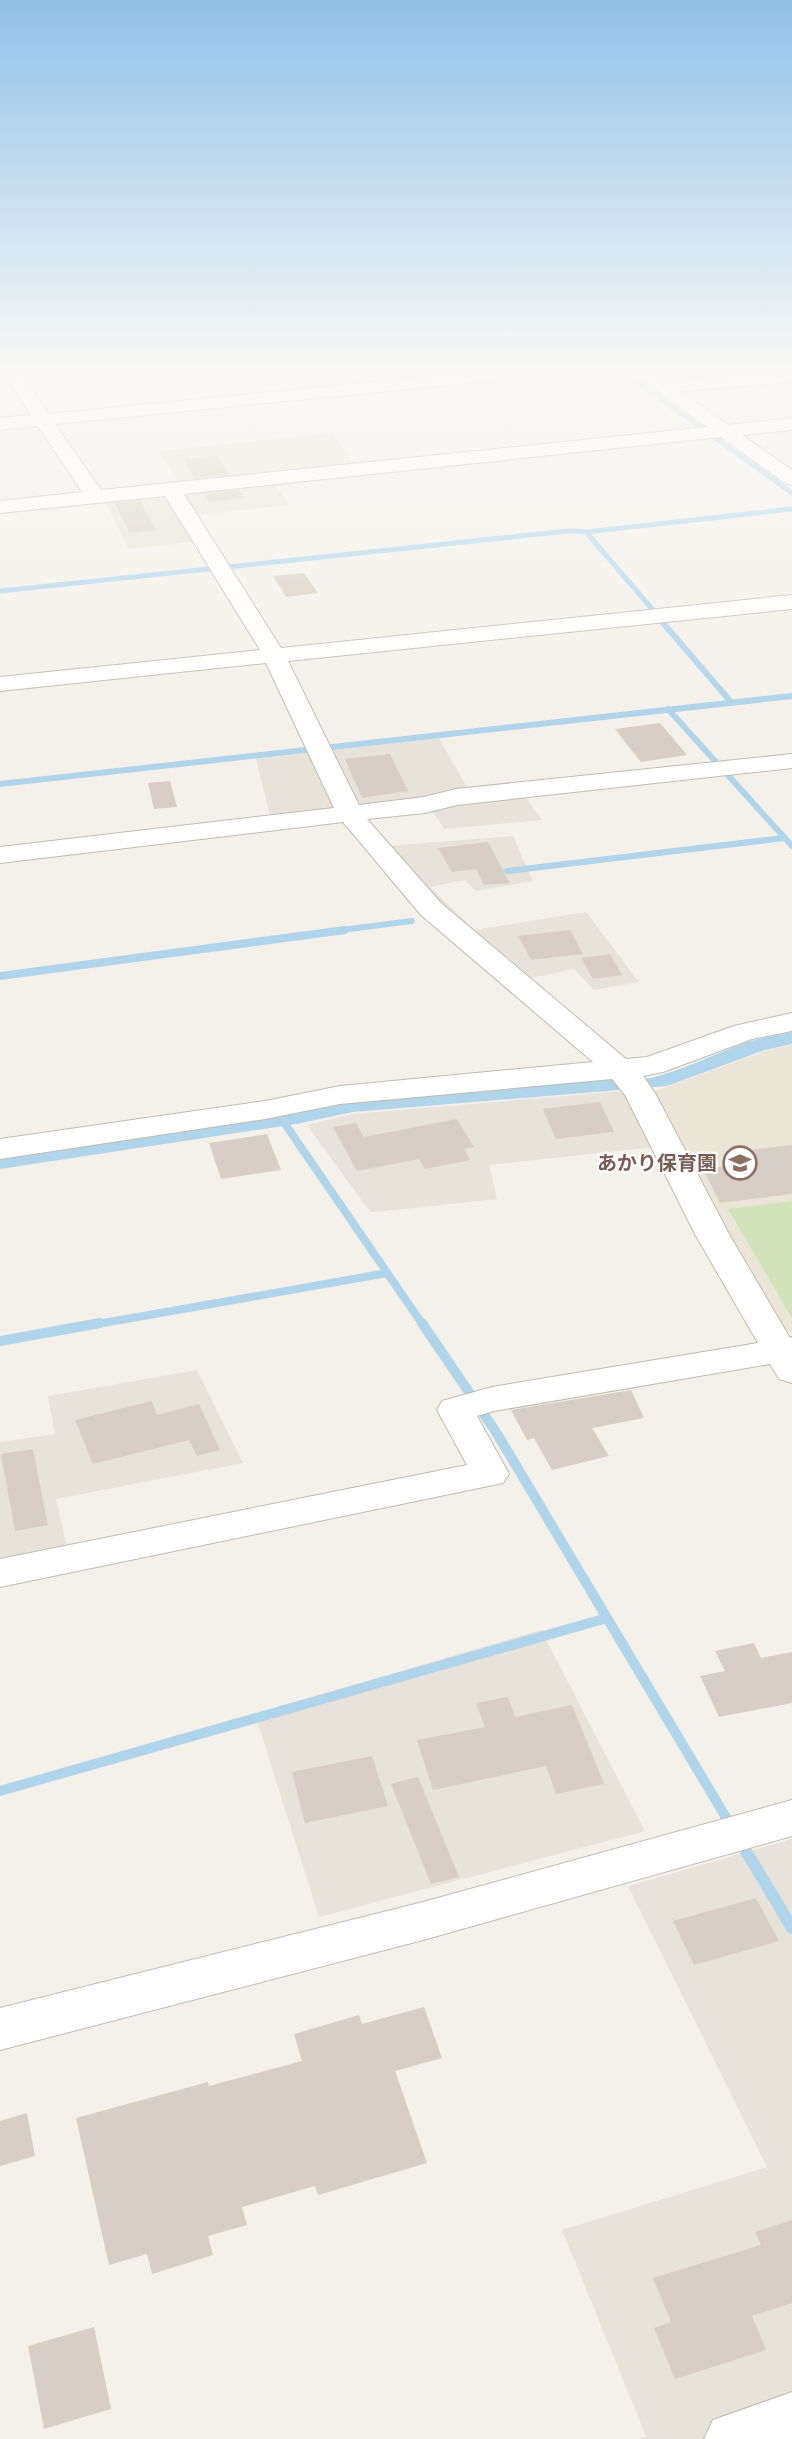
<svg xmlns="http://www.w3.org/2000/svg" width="792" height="2439" viewBox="0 0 792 2439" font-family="'Asap Condensed','Noto Sans JP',sans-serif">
	<rect width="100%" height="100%" fill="#f4f1eb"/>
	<g fill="#e7e3da">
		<path d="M331 433 357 466 180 485 159 451Z"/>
		<path d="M273 483 290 505 196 515 211 540 129 549 104 501Z"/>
		<path d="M439 738 468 789 517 786 542 820 444 829 432 810 366 818 387 846 513 836 533 881 476 891 465 880 430 887 474 930 586 912 639 982 594 990 574 969 527 979 346 819 273 827 256 759Z"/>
		<path d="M625 1091 654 1147 489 1165 497 1199 385 1211 370 1212 307 1125 352 1114Z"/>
		<path d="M197 1370 243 1463 56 1499 71 1565 0 1580V1442L55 1434 48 1396Z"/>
		<path d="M541 1630 645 1831 319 1917 255 1714Z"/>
		<path d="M792 1839V2439H639L646 2436 562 2230 767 2167 628 1886Z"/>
	</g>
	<path fill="#ebe5d7" d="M792 1045V1333L783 1329 724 1234 652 1092 769 1050Z"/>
	<path fill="#d2e3b9" d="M792 1201V1318L728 1209Z"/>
	<path fill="#b0d4e9" d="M792 1032V1044L765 1050 667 1086 353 1112 296 1124 0 1169V1158L288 1115 346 1103 611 1079C650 1090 712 1053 751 1041 764 1037 779 1035 792 1032Z"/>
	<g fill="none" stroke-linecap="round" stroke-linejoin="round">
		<g stroke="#b0d4e9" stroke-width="5">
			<path d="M618 368 792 493"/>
			<path d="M562 373 611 368"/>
			<path d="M0 591 568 531 586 532"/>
			<path d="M660 618 586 532 792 509"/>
		</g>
		<g stroke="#b0d4e9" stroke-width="6">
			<path d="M658 617 731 702"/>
			<path d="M668 709 792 846"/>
			<path d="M0 784 792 696"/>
			<path d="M507 871 784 838"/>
			<path d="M333 931 412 921"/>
		</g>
		<g stroke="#b0d4e9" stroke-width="8">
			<path d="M0 976 345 930"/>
			<path d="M283 1121 423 1325"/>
			<path d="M92 1325 387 1273"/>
		</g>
		<g stroke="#b0d4e9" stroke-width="10">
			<path d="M422 1323 496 1432 727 1819"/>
			<path d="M0 1341 100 1323"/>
			<path d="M0 1791 607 1618"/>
		</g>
		<g stroke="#b0d4e9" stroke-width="12">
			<path d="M726 1818 732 1827"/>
			<path d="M740 1841 792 1928"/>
		</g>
	</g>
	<g fill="#d7cfc5">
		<path d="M217 456 229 474 194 478 183 459Z"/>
		<path d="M239 490 244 498 209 502 204 494Z"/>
		<path d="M140 501 156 530 130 533 115 503Z"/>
		<path d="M304 573 318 593 286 597 273 576Z"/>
		<path d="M660 723 687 755 641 762 615 729Z"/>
		<path d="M390 754 408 791 362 798 345 759Z"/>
		<path d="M170 781 177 807 154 809 148 783Z"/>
		<path d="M488 842 510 883 484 885 476 869 452 872 438 848Z"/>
		<path d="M570 930 583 954 531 960 518 936Z"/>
		<path d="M610 954 622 975 593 979 581 958Z"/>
		<path d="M600 1102 614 1132 556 1139 543 1109Z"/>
		<path d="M457 1119 474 1147 464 1149 470 1160 425 1169 419 1159 357 1171 333 1127 356 1123 364 1137Z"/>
		<path d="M267 1134 281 1170 221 1179 209 1143Z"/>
		<path d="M792 1145V1194L720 1203 703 1169 746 1164 740 1151Z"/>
		<path d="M631 1390 644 1418 592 1428 609 1456 552 1470 534 1438 527 1440 511 1410Z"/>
		<path d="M152 1401 157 1415 199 1404 220 1450 197 1456 189 1440 93 1464 75 1420Z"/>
		<path d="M33 1449 48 1525 15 1531 1 1454Z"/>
		<path d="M754 1643 761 1658 792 1652V1703L719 1717 700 1676 725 1671 715 1651Z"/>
		<path d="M508 1697 515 1717 572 1705 604 1784 556 1794 546 1766 433 1790 417 1740 485 1727 476 1703Z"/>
		<path d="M372 1756 388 1806 305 1823 292 1772Z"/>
		<path d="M418 1777 459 1877 431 1884 391 1784Z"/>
		<path d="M756 1898 779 1941 694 1965 673 1921Z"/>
		<path d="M424 2007 442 2058 395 2071 427 2163 318 2195 315 2186 242 2207 247 2225 208 2236 213 2255 152 2274 147 2254 109 2265 76 2118 208 2082 209 2086 302 2061 294 2034 359 2015 362 2024Z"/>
		<path d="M27 2113 35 2156 0 2166V2121Z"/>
		<path d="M792 2220V2303L752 2316 766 2350 675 2379 654 2328 671 2322 653 2278 761 2245 755 2232Z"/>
		<path d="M94 2327 111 2409 44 2429 28 2346Z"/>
	</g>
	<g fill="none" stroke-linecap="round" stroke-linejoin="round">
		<defs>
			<g id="minor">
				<path d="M0 368H17L48 414 514 368H580L571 373 55 424 101 490 707 427 627 368H648L666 381 792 372V382L680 391 728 425 792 418V430L742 435 792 470V485L785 483 721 437 184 494 281 648 792 595V609L288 661 359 805 424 797 456 789 792 754V768L457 805 425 813 367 819 441 903 626 1059 647 1057 734 1026 792 1013V1031L752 1039 663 1072 643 1076 655 1093 730 1236 790 1338 792 1337V1383L779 1379 770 1364 494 1411 477 1416 509 1474 503 1483 0 1587V1559L467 1465 437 1410 442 1401 492 1387 758 1343 696 1236 625 1095 612 1079 340 1104 265 1119 0 1159V1139L265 1101 340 1086 593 1062 421 915 343 822 0 863V847L334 808 266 663 0 691V677L260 650 165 496 0 513V501L82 492 38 426 0 430V418L31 415Z"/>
				<path d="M792 1800V1836L423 1940 0 2050V2008L423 1902Z"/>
				<path d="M792 2392V2439H704L713 2420Z"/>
			</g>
		</defs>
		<use href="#minor" stroke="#c1bbb2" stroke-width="2"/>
		<use href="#minor" fill="#fff" fill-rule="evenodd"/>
	</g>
	<linearGradient id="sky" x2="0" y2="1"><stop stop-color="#91c1e8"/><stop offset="0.52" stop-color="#faf9f6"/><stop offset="1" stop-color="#faf9f6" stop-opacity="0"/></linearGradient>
	<rect width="792" height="710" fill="url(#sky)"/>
	<defs>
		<symbol id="school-ring" viewBox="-11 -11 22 22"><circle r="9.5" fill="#fff" stroke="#8d6e63" stroke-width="1.5"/><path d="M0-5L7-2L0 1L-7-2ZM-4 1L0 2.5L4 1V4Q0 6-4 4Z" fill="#8d6e63"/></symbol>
	</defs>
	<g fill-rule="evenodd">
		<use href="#school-ring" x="721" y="1144" width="38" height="38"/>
	</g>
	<g text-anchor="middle" stroke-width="4.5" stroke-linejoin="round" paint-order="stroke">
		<g font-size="20" font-weight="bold" fill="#785e54" stroke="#fff" text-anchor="end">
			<text x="717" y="1170">あかり保育園</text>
		</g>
	</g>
</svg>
